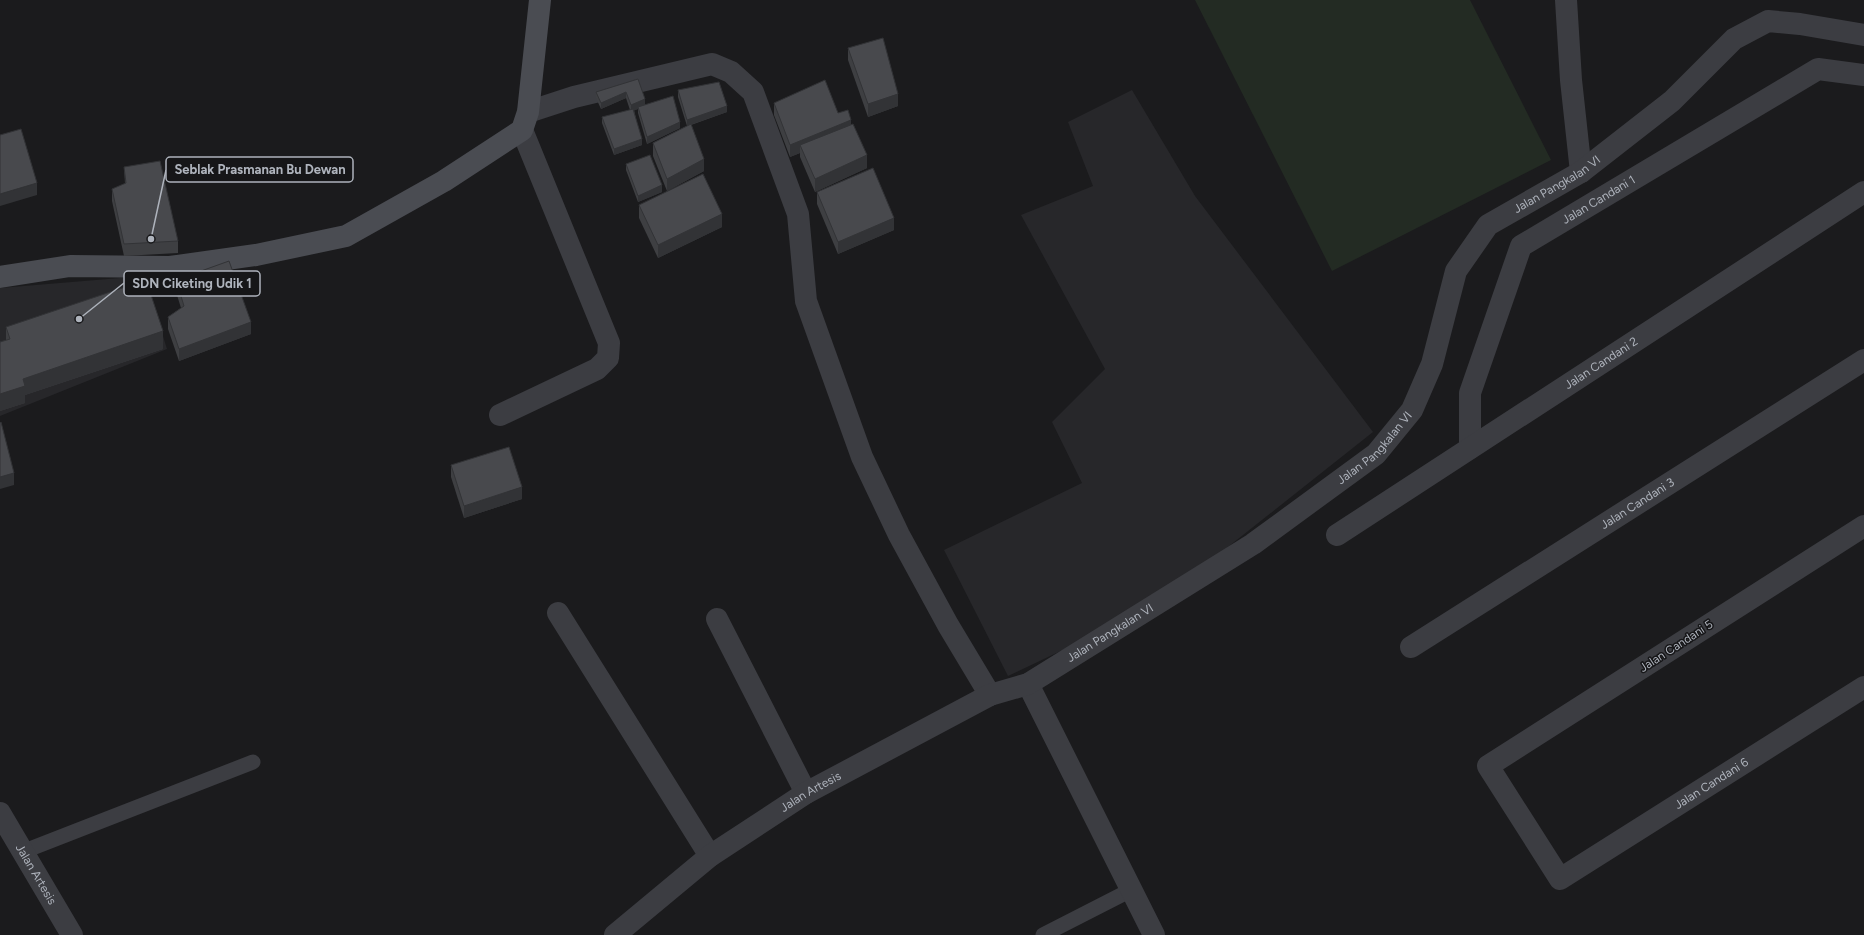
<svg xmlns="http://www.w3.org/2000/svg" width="1864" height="935" viewBox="0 0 1864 935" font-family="Figtree,sans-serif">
	<rect width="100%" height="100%" fill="#1b1b1d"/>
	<g fill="#27272a">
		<path d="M1132 90 1195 196 1373 432 1151 608 1008 676 944 550 1082 483 1052 422 1105 369 1021 215 1093 186 1068 122Z"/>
		<path d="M144 276 167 349 0 416V288Z"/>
	</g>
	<path fill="#232b23" d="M1195 0H1470L1551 160 1332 271Z"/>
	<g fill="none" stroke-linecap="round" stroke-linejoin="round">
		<g stroke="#3c3d42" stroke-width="15">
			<path d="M22 852 253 762"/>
			<path d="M1043 935 1131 890"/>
		</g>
		<g stroke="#3c3d42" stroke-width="22">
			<path d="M1566 0 1571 80 1581 172"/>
			<path d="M528 112 574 97 712 64 731 72 753 92 798 214 806 301 862 457 899 535 948 625 990 695"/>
			<path d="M500 415 597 369 608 358 609 343 522 130"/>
			<path id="s1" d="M1470 448V393L1521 246 1818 69 1864 75"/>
			<path id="s2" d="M1864 526 1488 766 1560 879 1864 687"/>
			<path id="s3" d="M1337 535 1864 192"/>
			<path d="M558 613 710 856"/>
			<path d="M717 619 806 793"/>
			<path id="s4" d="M1411 647 1864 360"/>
			<path d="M1028 684 1154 935"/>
			<path id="s5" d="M0 813 72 935"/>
			<path id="s6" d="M615 935 710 856 806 793 990 695 1028 684 1253 544 1376 454 1412 410 1432 364 1456 271 1488 225 1581 172 1672 101 1734 39 1768 21 1800 24 1864 35"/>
		</g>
		<path stroke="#4a4c52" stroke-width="22" d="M0 277 70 266 170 267 256 255 346 236 444 181 522 130 528 112 540 0"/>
	</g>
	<g fill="#3e3f42">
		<path d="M848 48 898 106 868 117 848 60Z"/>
		<path d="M638 79 645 105 680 128 647 144 638 113V109L634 110 642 145 614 155 602 123V117L630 110 626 98 601 109 596 98V92Z"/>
		<path d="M678 90 727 112 691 125 704 171 667 191 653 156V143L687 126 678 97Z"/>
		<path d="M774 103 838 113 851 125 867 168 815 192 800 157V153L790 157 774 115Z"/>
		<path d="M626 164 662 192 638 202 626 170Z"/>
		<path d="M124 167 178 241V253L124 256 112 201V189L125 184Z"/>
		<path d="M817 192 894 230 838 254 817 204Z"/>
		<path d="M639 205 722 227 658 258 639 218Z"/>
		<path d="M176 280 251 334 179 361 168 329V317L181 308 176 292Z"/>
		<path d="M6 327 163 349 25 395V403L0 411V342L6 340Z"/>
		<path d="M451 465 522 499 464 518 451 477Z"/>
	</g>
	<g fill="#323336">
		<path d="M626 92V98L601 109V103Z"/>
		<path d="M898 94V106L868 117V104Z"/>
		<path d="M645 99V106L638 107V109L631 112V105Z"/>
		<path d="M727 106V112L687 126V120Z"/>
		<path d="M851 120V132L800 145V153L790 157V145Z"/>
		<path d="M680 122V128L647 144V137Z"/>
		<path d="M642 139V145L614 155V149Z"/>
		<path d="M867 155V168L815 192V179Z"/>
		<path d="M704 159V171L667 191V179Z"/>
		<path d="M37 183V195L0 206V194Z"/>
		<path d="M662 185V192L638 202V196Z"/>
		<path d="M722 214V227L658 258V245Z"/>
		<path d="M894 218V230L838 254V242Z"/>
		<path d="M251 322V334L179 361V349Z"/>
		<path d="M163 331V349L25 395V403L0 411V394L23 379Z"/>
		<path d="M14 473V485L0 489V477Z"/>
		<path d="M522 487V499L464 518V506Z"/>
	</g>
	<g fill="#48494d" stroke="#323336">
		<path d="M883 38 898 94 868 104 848 48Z"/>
		<path d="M638 79 645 99 631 105 626 92 601 103 596 92Z"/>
		<path d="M825 80 838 113 848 110 851 120 790 145 774 103Z"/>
		<path d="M719 82 727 106 687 120 678 90Z"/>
		<path d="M673 96 680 122 647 137 638 107Z"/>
		<path d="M633 109 642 139 614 149 602 117Z"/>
		<path d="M691 124 704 159 667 179 653 143Z"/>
		<path d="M853 124 867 155 815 179 800 145Z"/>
		<path d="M21 129 37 183 0 194V135Z"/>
		<path d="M650 155 662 185 638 196 626 164Z"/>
		<path d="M160 161 178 241 124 244 112 189 126 183 124 167Z"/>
		<path d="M873 168 894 218 838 242 817 192Z"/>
		<path d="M703 174 722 214 658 245 639 205Z"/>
		<path d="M229 261 251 322 179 349 168 317 184 306 176 280Z"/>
		<path d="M146 280 163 331 23 379 25 386 0 394V342L10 339 6 327Z"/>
		<path d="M1 422 14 473 0 477V423Z"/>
		<path d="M509 447 522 487 464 506 451 465Z"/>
	</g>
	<g text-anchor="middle" stroke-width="3" stroke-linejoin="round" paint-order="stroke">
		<g font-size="12" fill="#aeb3bc" stroke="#161618">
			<text dy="4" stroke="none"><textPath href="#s6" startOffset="1243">Jalan Pangkalan VI</textPath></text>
			<text dy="4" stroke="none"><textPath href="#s1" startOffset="301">Jalan Candani 1</textPath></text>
			<text dy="4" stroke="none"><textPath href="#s3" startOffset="315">Jalan Candani 2</textPath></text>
			<text dy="4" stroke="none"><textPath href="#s6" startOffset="907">Jalan Pangkalan VI</textPath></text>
			<text dy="4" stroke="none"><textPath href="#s4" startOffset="268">Jalan Candani 3</textPath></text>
			<text dy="4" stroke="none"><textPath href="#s6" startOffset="583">Jalan Pangkalan VI</textPath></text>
			<text transform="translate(1676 646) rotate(-33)" y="4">Jalan Candani 5</text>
			<text dy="4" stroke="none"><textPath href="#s2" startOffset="759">Jalan Candani 6</textPath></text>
			<text dy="4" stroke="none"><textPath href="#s6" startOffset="243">Jalan Artesis</textPath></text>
			<text dy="4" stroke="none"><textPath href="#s5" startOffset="71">Jalan Artesis</textPath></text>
		</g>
	</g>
	<path fill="none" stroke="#aeb3bc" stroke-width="1.5" d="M151 239L166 170M79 319L124 283"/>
	<g fill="#aeb3bc" stroke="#161618" stroke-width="1.5">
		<circle cx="151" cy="239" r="4"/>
		<circle cx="79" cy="319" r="4"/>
	</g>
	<g fill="#161618" stroke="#aeb3bc" stroke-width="1.5">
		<rect x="166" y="157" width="187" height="25" rx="4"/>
		<rect x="124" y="271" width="136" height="25" rx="4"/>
	</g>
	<g font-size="13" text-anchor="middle" font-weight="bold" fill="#aeb3bc">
		<text x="260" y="174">Seblak Prasmanan Bu Dewan</text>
		<text x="192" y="288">SDN Ciketing Udik 1</text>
	</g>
</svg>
